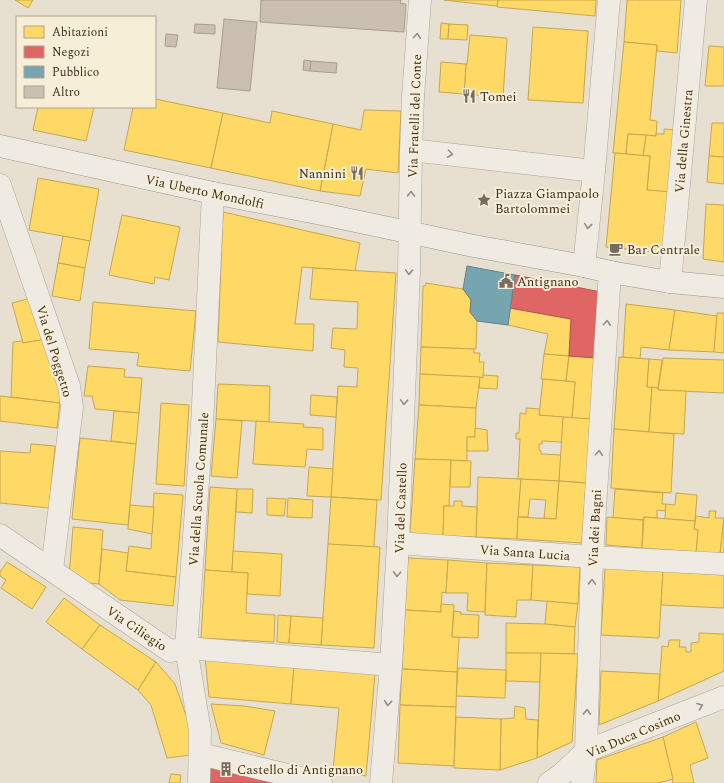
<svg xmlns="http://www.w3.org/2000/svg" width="724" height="783" viewBox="0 0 724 783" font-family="Spectral,serif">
	<rect width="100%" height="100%" fill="#e7e0d1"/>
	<g fill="#ffd966" stroke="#c5a651">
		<path d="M15 0H33L28 8Z"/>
		<path d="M444 0H498L497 6Z"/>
		<path d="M498 0H596L595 16 497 7Z"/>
		<path d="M627 0H681L677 53 657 51V45L624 42Z"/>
		<path d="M441 23 449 24 448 39H440Z"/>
		<path d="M449 24 468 25 467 40 448 39Z"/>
		<path d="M533 27 588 31 583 103 528 100Z"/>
		<path d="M470 35 507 38 503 97 464 94 466 64H467Z"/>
		<path d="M624 42 657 45 650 120 657 121 656 136 628 134 626 154 613 153Z"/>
		<path d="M709 46 724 47V86H705Z"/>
		<path d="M441 62 466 64 464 94 439 92Z"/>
		<path d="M155 99 223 113 211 168 124 150 133 107H155Z"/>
		<path d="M38 107H94L86 141 33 130Z"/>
		<path d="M364 110 401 111 398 173 366 169 360 196 320 191 333 124 361 130Z"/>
		<path d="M272 111 333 124 320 191 211 168 223 113 270 123Z"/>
		<path d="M712 123H724V157L709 156Z"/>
		<path d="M664 129 675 130 668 192 647 190 650 156H643L646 135 656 136V134H664Z"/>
		<path d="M628 134 646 135 643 156 626 154Z"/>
		<path d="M615 153 650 156 647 190 672 192 666 253 606 247Z"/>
		<path d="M709 156 724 157V184L707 182Z"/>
		<path d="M38 178 99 189 90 241 29 230Z"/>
		<path d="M706 204 724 205V262L703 259Z"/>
		<path d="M223 212 360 243 355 271 302 267 295 324H314L313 351 218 342Z"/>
		<path d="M122 215 180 227 169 280 155 277 154 284 109 275Z"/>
		<path d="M63 236 90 241 85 268 58 263Z"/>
		<path d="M58 263 85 268 80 301 52 296Z"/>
		<path d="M313 268 396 273 381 500 331 497 338 386 357 387 358 368 344 367 345 350 331 348 333 328 357 329 358 302 310 299Z"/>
		<path d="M426 283 463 289 471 300 470 312 477 321 476 349 421 347 423 286H425Z"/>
		<path d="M35 297 47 339 23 343 12 303Z"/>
		<path d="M93 302 196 311 190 371 137 366 139 353 89 349Z"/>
		<path d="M626 304 675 310 669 350 641 347 640 359 623 357Z"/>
		<path d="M510 308 571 319 569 356 544 354 548 334 508 325Z"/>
		<path d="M675 310 717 316 714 352 669 350Z"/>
		<path d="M717 313H724V353L714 352Z"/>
		<path d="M47 339 60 384V403L11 397 13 342 22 341 23 343Z"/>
		<path d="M421 347 474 349V353H480L479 362H484L483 378 420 374Z"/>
		<path d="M544 354 569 356 566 381 541 379Z"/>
		<path d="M569 356 597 358 592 419 572 418 575 382 566 381Z"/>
		<path d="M619 357 649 359 647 387H652L649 432 614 429Z"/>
		<path d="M663 358 724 360V393L658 390Z"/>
		<path d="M649 359 662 360 658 388 647 387Z"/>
		<path d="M88 366 125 369 124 377 142 378 139 413 95 409 92 396H84Z"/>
		<path d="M420 374 480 377 476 408 419 405Z"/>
		<path d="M483 375 498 376 497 389 479 388 480 377 483 378Z"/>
		<path d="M543 379 575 382 572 418 539 415Z"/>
		<path d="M218 384 270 386 269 422 216 419Z"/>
		<path d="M652 387 658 388V390L686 391 684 434 649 432Z"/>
		<path d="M311 395 337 397 336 417 310 415Z"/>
		<path d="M0 396 60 403 57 428 0 421Z"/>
		<path d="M161 403 189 405 184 486 156 484Z"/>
		<path d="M419 405 476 408 475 437H467V461L415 459Z"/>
		<path d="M526 408 540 409 539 415 563 417 562 442 542 441V444H539V450L541 451V454L561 455 559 481 518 479 520 439H516V433H519L520 413 526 414Z"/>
		<path d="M114 411 139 413 136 444 111 441Z"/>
		<path d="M563 417 593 419 589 483 559 481Z"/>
		<path d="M216 419 242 421 237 478 211 476Z"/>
		<path d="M256 421 304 424 303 427 323 428V450L307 449 305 467 253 464Z"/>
		<path d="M475 428 487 430 488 451H467V437H475Z"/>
		<path d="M614 429 674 434 671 493 611 488Z"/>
		<path d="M80 438 136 444 128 525 72 519Z"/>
		<path d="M31 444 55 446 49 508 0 503V451L30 453Z"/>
		<path d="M415 459 451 460 449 506H444L443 536 410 533Z"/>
		<path d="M451 460 471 461 470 487H450Z"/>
		<path d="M309 467 333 469 331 497 307 496Z"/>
		<path d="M478 477 521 479 517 539 476 537Z"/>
		<path d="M521 479 559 481 556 519 544 518 546 500 530 499 528 517H518Z"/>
		<path d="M559 481 586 483 582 543 517 539 518 517 556 519Z"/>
		<path d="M210 487 237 489 232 572 205 570Z"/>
		<path d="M237 489H253L252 513 236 512Z"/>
		<path d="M615 489 663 493 662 504H666L665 511 657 510V518L644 517 643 520 613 518Z"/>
		<path d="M154 493 183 495 176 577 126 571 129 546 151 549Z"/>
		<path d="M676 493 697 495 695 521 665 519 666 504 675 505Z"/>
		<path d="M331 497 377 500 374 547 328 544Z"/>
		<path d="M267 498 286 499 284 516 267 515Z"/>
		<path d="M288 498 313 500 312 518 287 517Z"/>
		<path d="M454 501H462V506L477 507 476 537 443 536 444 506H454Z"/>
		<path d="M130 505 154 507 152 534 128 529Z"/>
		<path d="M709 511H716L715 518H724L720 554 696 552 698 530 694 529 696 516 709 518Z"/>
		<path d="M607 517 643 520 642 548 606 545Z"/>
		<path d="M644 517 695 521 694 529 698 530 696 552 642 548Z"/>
		<path d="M724 518V554H720Z"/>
		<path d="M73 527 103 530 99 584 87 583 69 576Z"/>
		<path d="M328 544 380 547 374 648 321 645Z"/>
		<path d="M102 549 128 553 126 571 176 577 173 606 120 600 99 584Z"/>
		<path d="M233 551 282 554 280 596 247 594 248 573 232 572Z"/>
		<path d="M408 558 448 560 446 593 442 592 441 612 405 610Z"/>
		<path d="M448 560 487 563 485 612 467 611 468 593H446Z"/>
		<path d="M7 562 46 587 32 609 1 588 6 580 0 576V572Z"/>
		<path d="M487 563 533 565 531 600H517L516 617 485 615Z"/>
		<path d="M533 565 580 567 578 604 531 600Z"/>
		<path d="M605 568 663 571 659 638 601 635Z"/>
		<path d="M205 570 248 573 246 613 275 615 274 642 201 638Z"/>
		<path d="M663 571 724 575V608L661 605Z"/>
		<path d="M64 598 100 625 82 649 46 622Z"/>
		<path d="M547 601 578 604 575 627 545 624Z"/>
		<path d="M441 604 454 605 452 637H459L457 672 402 669 405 610 441 612Z"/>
		<path d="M454 611 461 612 460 614 479 615 478 638 452 637Z"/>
		<path d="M278 615 291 616 289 643 277 642Z"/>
		<path d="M291 616 323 618 321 645 289 643Z"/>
		<path d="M506 623 545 624 575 627 574 654 506 653Z"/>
		<path d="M100 625 156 662 138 690 82 649Z"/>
		<path d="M699 633 724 634V671L658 701 662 646 668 647 669 640H680L679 647H686V652H691V643L699 642Z"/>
		<path d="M506 653H541L540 682 506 681Z"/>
		<path d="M541 653 578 654 572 742 537 758Z"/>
		<path d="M205 657 294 666 291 704 209 697Z"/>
		<path d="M156 662 175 684 194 738 191 755 167 758 151 705 138 690Z"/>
		<path d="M294 666 375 674 366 776 333 770 339 708 291 704Z"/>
		<path d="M458 668 506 670 505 698 456 696Z"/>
		<path d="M402 669 457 672 456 707 400 705Z"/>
		<path d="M601 671 660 674 658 701 599 725Z"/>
		<path d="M211 704 244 706 275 711 264 755 221 743Z"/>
		<path d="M400 705 456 707 454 766 398 763Z"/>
		<path d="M515 706 525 708 526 719 538 720 537 758 500 770 501 719 514 718Z"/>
		<path d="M456 717 501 719 500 770 454 768Z"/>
		<path d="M696 722 708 758 690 765 694 783H673L663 737Z"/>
		<path d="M663 737 673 779 658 783H596L597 760Z"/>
		<path d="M171 774 181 775 180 783H169Z"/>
	</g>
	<g fill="#e06666" stroke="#af5551">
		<path d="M515 275 601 292 597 358 569 356 571 319 510 308Z"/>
		<path d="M206 759 283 783H206Z"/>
	</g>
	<path fill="#76a5af" stroke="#658184" d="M467 266 515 275 508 325 477 321 470 312 471 300 463 289Z"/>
	<g fill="#cbbfb2" stroke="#a89c90">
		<path d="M261 0H401L400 3 406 4 404 32 260 22Z"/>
		<path d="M224 19 257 22 250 91 217 88Z"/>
		<path d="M195 24 215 25V34L194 33Z"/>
		<path d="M166 34 178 35 176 47 165 46Z"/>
		<path d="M304 60 311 61 310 71 303 70Z"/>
		<path d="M311 61 337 63 336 73 310 71Z"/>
	</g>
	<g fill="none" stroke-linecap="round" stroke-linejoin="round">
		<defs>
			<g id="minor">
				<path d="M411 150 594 171 584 266"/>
				<path d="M594 171 609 0"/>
				<path d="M0 185 69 386 72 407 52 570"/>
				<path d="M670 282 696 0"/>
				<path d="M0 535 170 651 186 648 391 665"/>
				<path d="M398 543 592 557 724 564"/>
				<path d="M200 754 321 783"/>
				<path d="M199 783 200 731 186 648 202 426 213 193"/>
				<path d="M381 783 391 665 398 543 409 272 411 150 413 97 420 0"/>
				<path d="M549 783 562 774 586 751 724 697"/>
				<path d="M582 783 586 751 592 557 610 272"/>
			</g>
			<path id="secondary" d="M0 146 213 193 322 214 474 246 584 266 610 272 670 282 724 287"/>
		</defs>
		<use href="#minor" stroke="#ada599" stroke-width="23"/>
		<use href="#secondary" stroke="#9c958a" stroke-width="23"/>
		<use href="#minor" stroke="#efebe3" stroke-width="22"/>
		<use href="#secondary" stroke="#efebe3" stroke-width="22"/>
	</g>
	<defs><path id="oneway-chevron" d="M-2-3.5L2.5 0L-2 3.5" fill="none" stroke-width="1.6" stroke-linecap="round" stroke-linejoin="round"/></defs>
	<g stroke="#968c82">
		<use href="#oneway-chevron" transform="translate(417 36) rotate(-86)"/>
		<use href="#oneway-chevron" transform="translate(450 154) rotate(7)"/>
		<use href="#oneway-chevron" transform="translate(411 194) rotate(-89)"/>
		<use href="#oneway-chevron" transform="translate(588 226) rotate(96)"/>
		<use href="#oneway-chevron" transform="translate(409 272) rotate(92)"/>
		<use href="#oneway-chevron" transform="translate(607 323) rotate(-86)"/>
		<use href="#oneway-chevron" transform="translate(404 402) rotate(92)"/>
		<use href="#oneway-chevron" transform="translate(599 453) rotate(-86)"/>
		<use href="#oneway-chevron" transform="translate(397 574) rotate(93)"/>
		<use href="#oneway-chevron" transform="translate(592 582) rotate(-88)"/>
		<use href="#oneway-chevron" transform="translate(388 703) rotate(95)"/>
		<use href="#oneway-chevron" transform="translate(700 706) rotate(-22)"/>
		<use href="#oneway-chevron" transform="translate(587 712) rotate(-88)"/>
	</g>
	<defs>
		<symbol id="restaurant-bare" viewBox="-9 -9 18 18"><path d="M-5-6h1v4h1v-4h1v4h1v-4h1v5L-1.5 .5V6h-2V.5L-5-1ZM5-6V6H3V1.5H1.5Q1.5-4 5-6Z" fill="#786c5e" stroke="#f7eed8" stroke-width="2.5" paint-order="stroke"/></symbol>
		<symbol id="sight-bare" viewBox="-9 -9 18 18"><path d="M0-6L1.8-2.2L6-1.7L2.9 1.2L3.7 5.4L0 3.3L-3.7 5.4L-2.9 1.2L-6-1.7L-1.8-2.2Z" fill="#786c5e" stroke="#f7eed8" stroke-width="2.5" paint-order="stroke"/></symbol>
		<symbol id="cafe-bare" viewBox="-9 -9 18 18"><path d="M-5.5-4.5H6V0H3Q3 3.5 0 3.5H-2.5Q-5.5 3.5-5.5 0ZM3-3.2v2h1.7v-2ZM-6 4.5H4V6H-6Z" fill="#786c5e" stroke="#f7eed8" stroke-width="2.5" paint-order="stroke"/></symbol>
		<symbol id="civic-bare" viewBox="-9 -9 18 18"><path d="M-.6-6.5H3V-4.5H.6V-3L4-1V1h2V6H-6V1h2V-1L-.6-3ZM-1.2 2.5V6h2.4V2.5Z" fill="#786c5e" stroke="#f7eed8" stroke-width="2.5" paint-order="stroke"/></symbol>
		<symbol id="building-bare" viewBox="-9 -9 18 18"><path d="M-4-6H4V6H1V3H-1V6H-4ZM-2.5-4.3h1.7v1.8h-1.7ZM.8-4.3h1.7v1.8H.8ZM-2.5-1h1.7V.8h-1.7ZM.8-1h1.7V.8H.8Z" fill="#786c5e" stroke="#f7eed8" stroke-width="2.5" paint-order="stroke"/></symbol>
	</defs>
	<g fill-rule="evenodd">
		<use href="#restaurant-bare" x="459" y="86" width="20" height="20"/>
		<use href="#restaurant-bare" x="347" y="163" width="20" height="20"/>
		<use href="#sight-bare" x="474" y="190" width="20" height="20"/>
		<use href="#cafe-bare" x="606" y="239" width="20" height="20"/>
		<use href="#civic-bare" x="496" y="271" width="20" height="20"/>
		<use href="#building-bare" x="216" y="759" width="20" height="20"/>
	</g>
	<g text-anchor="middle" stroke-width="4" stroke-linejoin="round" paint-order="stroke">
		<g font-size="13" fill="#3d2e20" stroke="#f7eed8" text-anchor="start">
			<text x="480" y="101">Tomei</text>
			<text x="346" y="178" text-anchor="end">Nannini</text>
			<text x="495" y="198">Piazza Giampaolo<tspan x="495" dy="15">Bartolommei</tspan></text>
			<text x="627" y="254">Bar Centrale</text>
			<text x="517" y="286">Antignano</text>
			<text x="237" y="774">Castello di Antignano</text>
		</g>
		<g font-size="13" fill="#3d2e20" stroke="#f7eed8">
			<text transform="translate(414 116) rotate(-88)" y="5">Via Fratelli del Conte</text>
			<text transform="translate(683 141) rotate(-85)" y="5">Via della Ginestra</text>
			<text transform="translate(205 191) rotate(12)" y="5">Via Uberto Mondolfi</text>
			<text transform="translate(55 351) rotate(73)" y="5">Via del Poggetto</text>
			<text transform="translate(198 489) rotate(-86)" y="5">Via della Scuola Comunale</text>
			<text transform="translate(400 508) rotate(-88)" y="5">Via del Castello</text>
			<text transform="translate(594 528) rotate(-87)" y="5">Via dei Bagni</text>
			<text transform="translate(525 552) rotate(4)" y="5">Via Santa Lucia</text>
			<text transform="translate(137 628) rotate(34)" y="5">Via Ciliegio</text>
			<text transform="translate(633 734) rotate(-23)" y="5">Via Duca Cosimo</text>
		</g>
	</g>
	<rect x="16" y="16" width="140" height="92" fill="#f7eed8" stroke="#ada18e"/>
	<rect x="24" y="26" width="20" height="12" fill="#ffd966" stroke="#ada18e"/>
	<text x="52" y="36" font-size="12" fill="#3d2e20">Abitazioni</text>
	<rect x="24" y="46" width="20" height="12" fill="#e06666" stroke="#ada18e"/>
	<text x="52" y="56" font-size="12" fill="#3d2e20">Negozi</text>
	<rect x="24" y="66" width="20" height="12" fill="#76a5af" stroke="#ada18e"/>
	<text x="52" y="76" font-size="12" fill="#3d2e20">Pubblico</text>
	<rect x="24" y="86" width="20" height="12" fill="#cbbfb2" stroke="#ada18e"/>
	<text x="52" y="96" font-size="12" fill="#3d2e20">Altro</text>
</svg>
